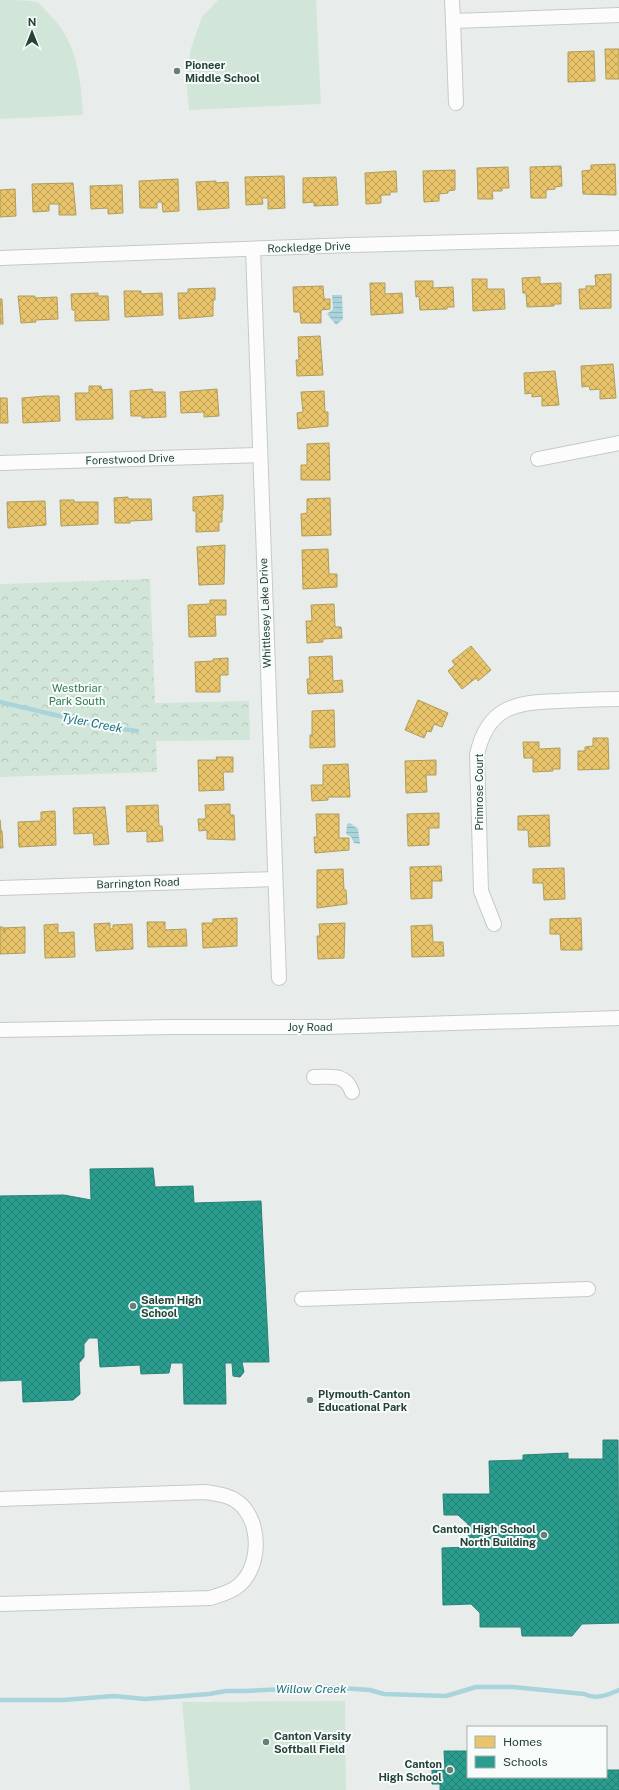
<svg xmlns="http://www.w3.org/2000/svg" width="619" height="1790" viewBox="0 0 619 1790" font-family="'Public Sans',sans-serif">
	<defs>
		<pattern id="park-crowns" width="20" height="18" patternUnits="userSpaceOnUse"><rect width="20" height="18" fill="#d1e6d8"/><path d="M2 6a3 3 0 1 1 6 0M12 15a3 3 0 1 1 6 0" fill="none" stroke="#b3c6ba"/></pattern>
		<pattern id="water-rules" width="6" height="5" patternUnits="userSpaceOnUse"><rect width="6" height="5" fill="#a9d4db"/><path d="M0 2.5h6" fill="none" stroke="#91b7bd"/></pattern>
		<pattern id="homes-cross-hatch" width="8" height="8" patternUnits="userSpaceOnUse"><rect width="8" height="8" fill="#e9c46a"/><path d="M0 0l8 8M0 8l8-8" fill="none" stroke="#bda158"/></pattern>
		<pattern id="schools-cross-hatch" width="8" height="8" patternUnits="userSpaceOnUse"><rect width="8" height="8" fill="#2a9d8f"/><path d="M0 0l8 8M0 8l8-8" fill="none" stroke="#248276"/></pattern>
	</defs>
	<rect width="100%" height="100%" fill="#e8edeb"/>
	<g fill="#d1e6d8">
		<path d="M0 0C11 0 27 0 37 2 42 5 46 11 50 15 77 42 81 78 83 115L0 119Z"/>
		<path d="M218 0H316L321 104 189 110 186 78 191 48 202 17Z"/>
		<path d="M345 1701 346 1790H190L182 1702Z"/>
	</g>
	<path fill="url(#park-crowns)" d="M150 579 155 703 249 701 250 740 156 741 157 772 0 777V584Z"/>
	<g fill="url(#water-rules)">
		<path d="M332 295H342L343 319 336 325 327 314 333 309Z"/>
		<path d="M350 823 358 829 360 844 354 843 351 837 346 834 347 824Z"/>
	</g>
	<g fill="url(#homes-cross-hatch)" stroke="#ae9d5c">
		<path d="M605 49H619V79H606Z"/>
		<path d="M594 51 595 81 568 82V52Z"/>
		<path d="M615 164 616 195 583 194 582 171 591 170V165Z"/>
		<path d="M561 166 562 186 555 187V189L546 190V198H531L530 167Z"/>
		<path d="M508 167 509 188H502V191H492L493 199H478L477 168Z"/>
		<path d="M455 170V190L448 191V193L439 194V201L424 202 423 171Z"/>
		<path d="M396 171 397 192H390V195H381V203L366 204 365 173Z"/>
		<path d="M284 176 285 208 268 209V198H262L263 204 246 205 245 177Z"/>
		<path d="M336 177 338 205 314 206V202L303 203V178Z"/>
		<path d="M178 179 179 211 163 212 162 202H157V208H140L139 181Z"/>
		<path d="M216 181V183L228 182 229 208 198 210 196 182Z"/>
		<path d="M73 183 76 215H59V204H49V211L33 212 32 184Z"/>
		<path d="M122 185 123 213 108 214V208L91 209 90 186Z"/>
		<path d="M15 189 16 216 0 217V190Z"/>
		<path d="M611 274V308L580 309 579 289H586V286H596L595 275Z"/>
		<path d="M540 277V284L561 283V304H554V306L527 307 526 293H523L522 278Z"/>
		<path d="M472 279H487V289H504L505 309 473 311Z"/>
		<path d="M415 281H433V288L453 287 454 307H447V309L420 310 419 296 416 297Z"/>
		<path d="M370 283H385V294L402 293 403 313 371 315Z"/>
		<path d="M323 286 324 299H330V309L321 310V323H301L300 312H294L293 287Z"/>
		<path d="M215 288V300H213V316L179 319 178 293H188V289Z"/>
		<path d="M124 291H141V294L162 293 163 315 125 317Z"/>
		<path d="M98 293V296H108L109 320 75 321V310H72L71 294Z"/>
		<path d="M18 296H35V298L57 297 58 319 35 320 36 322 21 323Z"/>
		<path d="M0 299H2L3 324H0Z"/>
		<path d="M320 336 323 375 297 376 296 360H299L298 337Z"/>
		<path d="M613 364 616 398 600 399V389L590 390 589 386 582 387 581 366Z"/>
		<path d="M555 371 559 405 542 406V396L532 397V393L525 394 524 373Z"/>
		<path d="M89 386H101L102 390 112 389 113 419 76 420 75 393H89Z"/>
		<path d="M152 389 153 392H165L166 417 142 418V416H131L130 391Z"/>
		<path d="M217 389 219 416 204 417V412L181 413 180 392Z"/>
		<path d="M324 391 325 412H328V426L298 429 297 413 303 412 301 392Z"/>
		<path d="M45 396H59L60 421 23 423 22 398Z"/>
		<path d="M0 398H7L8 423H0Z"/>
		<path d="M329 443 330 480H301V465H307V444Z"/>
		<path d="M223 495V510H222V522H219V531L196 532V511H193V497Z"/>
		<path d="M128 497V499H151L152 520 130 521V523H115L114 498Z"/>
		<path d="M330 498 331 535 302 536 301 514 307 513V499Z"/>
		<path d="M60 500H74V502H98V524L61 526Z"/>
		<path d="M45 501 46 525 8 528 7 502Z"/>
		<path d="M225 545 224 584 199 585 197 547Z"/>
		<path d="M328 549 329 574H337V587L303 589 302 550Z"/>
		<path d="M210 600H226V615H215L216 636 189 637 188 605 210 604Z"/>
		<path d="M334 604 335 627H341L342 638 323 639V642L307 643 306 621H312L311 605Z"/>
		<path d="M471 646 491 670 478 681 476 678 462 689 448 671 455 665 452 661Z"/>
		<path d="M332 656 333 681 342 680 343 692 308 694 307 679H310L309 657Z"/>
		<path d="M228 658V675H220V692H196L195 662 213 661V659Z"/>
		<path d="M418 700 448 713 442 727 434 724 431 732 427 731 424 738 405 730Z"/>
		<path d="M334 710 335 747 310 748V735H312V711Z"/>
		<path d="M593 738H608L609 769 578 770V751H585V747L593 746Z"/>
		<path d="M523 742H539V749L560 748V769H553V771L533 772V758H524Z"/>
		<path d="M216 757H233V772H223L224 790 199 791 198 760H217Z"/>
		<path d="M436 760V775H426L427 792 406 793 405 761Z"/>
		<path d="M348 764 350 797H328V800L312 801 311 785H323V765Z"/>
		<path d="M230 804V815H234L235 840 207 839V830L199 831 198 819H206L205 805Z"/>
		<path d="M158 805 159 826H162L163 841 147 842V831L127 832 126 806Z"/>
		<path d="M105 807 109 844 94 845 93 833 74 834 73 808Z"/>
		<path d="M55 811 56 845 19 847 18 822 41 821V812Z"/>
		<path d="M439 813V828H429V845L408 846 407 814Z"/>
		<path d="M316 814H339V838H349V850L315 853 314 837H317Z"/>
		<path d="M549 815 550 846 529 847 528 830H518V816Z"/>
		<path d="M0 820 1 831H2L3 848H0Z"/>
		<path d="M441 866 442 881H432V898L411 899 410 867Z"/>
		<path d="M564 868 565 899 544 900 543 883H533V869Z"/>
		<path d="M343 869 344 890H346L347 904 317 908V870Z"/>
		<path d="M237 918V946L203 948 202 923H213V919Z"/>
		<path d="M581 918 582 950H561L560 934H550V919Z"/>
		<path d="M147 922H165V930L186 929 187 946 148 947Z"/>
		<path d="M110 923V929H113V925L132 924 133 949 96 951 94 924Z"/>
		<path d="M345 923 344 958 318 959 317 936H320L319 924Z"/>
		<path d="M58 924V933L74 932 75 957 45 958 44 925Z"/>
		<path d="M432 925 433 942H443L444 956 412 957 411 926Z"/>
		<path d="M0 927H3L5 932 4 928 25 927V953L0 954Z"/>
	</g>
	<g fill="url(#schools-cross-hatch)" stroke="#288276">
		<path d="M153 1168 155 1187 193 1186 194 1203 261 1201 269 1362H242L244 1372 240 1377 233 1376 232 1363H225L226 1404H184L183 1363H171L169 1373 141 1374 140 1365 100 1367 98 1338H89L84 1344V1357L79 1363 80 1394 73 1400 23 1402 22 1380 0 1381V1196L64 1195 91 1200 90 1169Z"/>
		<path d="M603 1440H618L619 1623 582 1624 572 1636H522L521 1627H480V1613L471 1604 443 1605 442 1548 469 1547 468 1524 458 1515H444L443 1494H490L489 1461 523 1460V1455L568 1453V1459H603Z"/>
		<path d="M444 1751H468V1777H606V1770H619V1790H440V1784H432V1770H445Z"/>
	</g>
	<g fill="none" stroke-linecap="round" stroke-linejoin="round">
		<g stroke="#a9d4db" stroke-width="4.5">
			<path d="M0 702 102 726 137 731"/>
			<path d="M0 1700H63L114 1696 145 1699 209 1694 226 1691H245L327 1687 370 1690 384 1694 446 1696 476 1687H513L584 1694C597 1700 607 1695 619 1690"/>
		</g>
		<defs>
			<g id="minor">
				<path d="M452 0 453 21 619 15"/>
				<path d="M453 21 456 103"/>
				<path d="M253 249 279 978"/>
				<path d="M0 258 352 245 619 238"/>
				<path d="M538 459 619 443"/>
				<path d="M0 463 260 455"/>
				<path d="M0 888 275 879"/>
				<path d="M494 924 481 891 477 755C487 706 517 702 560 701 580 700 599 699 619 699"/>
				<path d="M0 1030 173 1027H325L619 1018"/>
				<path d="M314 1077C331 1077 346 1073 352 1092"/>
				<path d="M302 1299 588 1289"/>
				<path d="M0 1499 205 1492C217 1494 230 1495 239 1503 262 1522 261 1568 238 1586 230 1593 219 1595 210 1598L0 1604"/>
			</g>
		</defs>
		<use href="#minor" stroke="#c5cac8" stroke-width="16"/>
		<use href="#minor" stroke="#fcfcfc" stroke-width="14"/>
	</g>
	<g fill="#697e78" stroke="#f7fbf9" stroke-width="1.5">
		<circle cx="177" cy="71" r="4"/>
		<circle cx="133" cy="1306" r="4"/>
		<circle cx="310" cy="1400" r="4"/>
		<circle cx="544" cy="1535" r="4"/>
		<circle cx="266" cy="1742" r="4"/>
		<circle cx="450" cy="1770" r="4"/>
	</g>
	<g text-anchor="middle" stroke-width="4" stroke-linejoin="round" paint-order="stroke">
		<g font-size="11" font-weight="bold" fill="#24423a" stroke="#f7fbf9" text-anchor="start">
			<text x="185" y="69">Pioneer<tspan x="185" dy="13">Middle School</tspan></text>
			<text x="141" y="1304">Salem High<tspan x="141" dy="13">School</tspan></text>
			<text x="318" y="1398">Plymouth-Canton<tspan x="318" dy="13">Educational Park</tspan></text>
			<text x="536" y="1533" text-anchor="end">Canton High School<tspan x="536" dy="13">North Building</tspan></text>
			<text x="274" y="1740">Canton Varsity<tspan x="274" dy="13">Softball Field</tspan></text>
			<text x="442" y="1768" text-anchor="end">Canton<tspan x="442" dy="13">High School</tspan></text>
		</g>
		<g font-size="11" fill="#24423a" stroke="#f7fbf9">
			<text transform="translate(309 247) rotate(-2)" y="4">Rockledge Drive</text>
			<text transform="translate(130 459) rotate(-2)" y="4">Forestwood Drive</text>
			<text transform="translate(265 613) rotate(-92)" y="4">Whittlesey Lake Drive</text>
			<text transform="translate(479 792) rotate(-90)" y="4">Primrose Court</text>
			<text transform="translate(138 883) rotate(-2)" y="4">Barrington Road</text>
			<text x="310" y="1031">Joy Road</text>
		</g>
		<g font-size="11" fill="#2d7a4b" stroke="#f7fbf9">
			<text x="77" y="692">Westbriar<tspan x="77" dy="13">Park South</tspan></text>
		</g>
		<g font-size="12" font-style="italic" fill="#1c6f80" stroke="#f7fbf9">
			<text transform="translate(92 723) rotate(11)" y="4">Tyler Creek</text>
			<text x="311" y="1693">Willow Creek</text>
		</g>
	</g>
	<rect x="467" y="1726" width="140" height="52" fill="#f7fbf9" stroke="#a3b1ad"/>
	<rect x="475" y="1736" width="20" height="12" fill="#e9c46a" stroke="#a3b1ad"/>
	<text x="503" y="1746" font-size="12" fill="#24423a">Homes</text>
	<rect x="475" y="1756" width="20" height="12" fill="#2a9d8f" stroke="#a3b1ad"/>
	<text x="503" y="1766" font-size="12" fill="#24423a">Schools</text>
	<g transform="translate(32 32)" stroke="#f7fbf9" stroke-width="3" paint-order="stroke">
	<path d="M0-3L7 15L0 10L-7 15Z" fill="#24423a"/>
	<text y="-6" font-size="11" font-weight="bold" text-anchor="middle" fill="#24423a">N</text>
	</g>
</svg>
